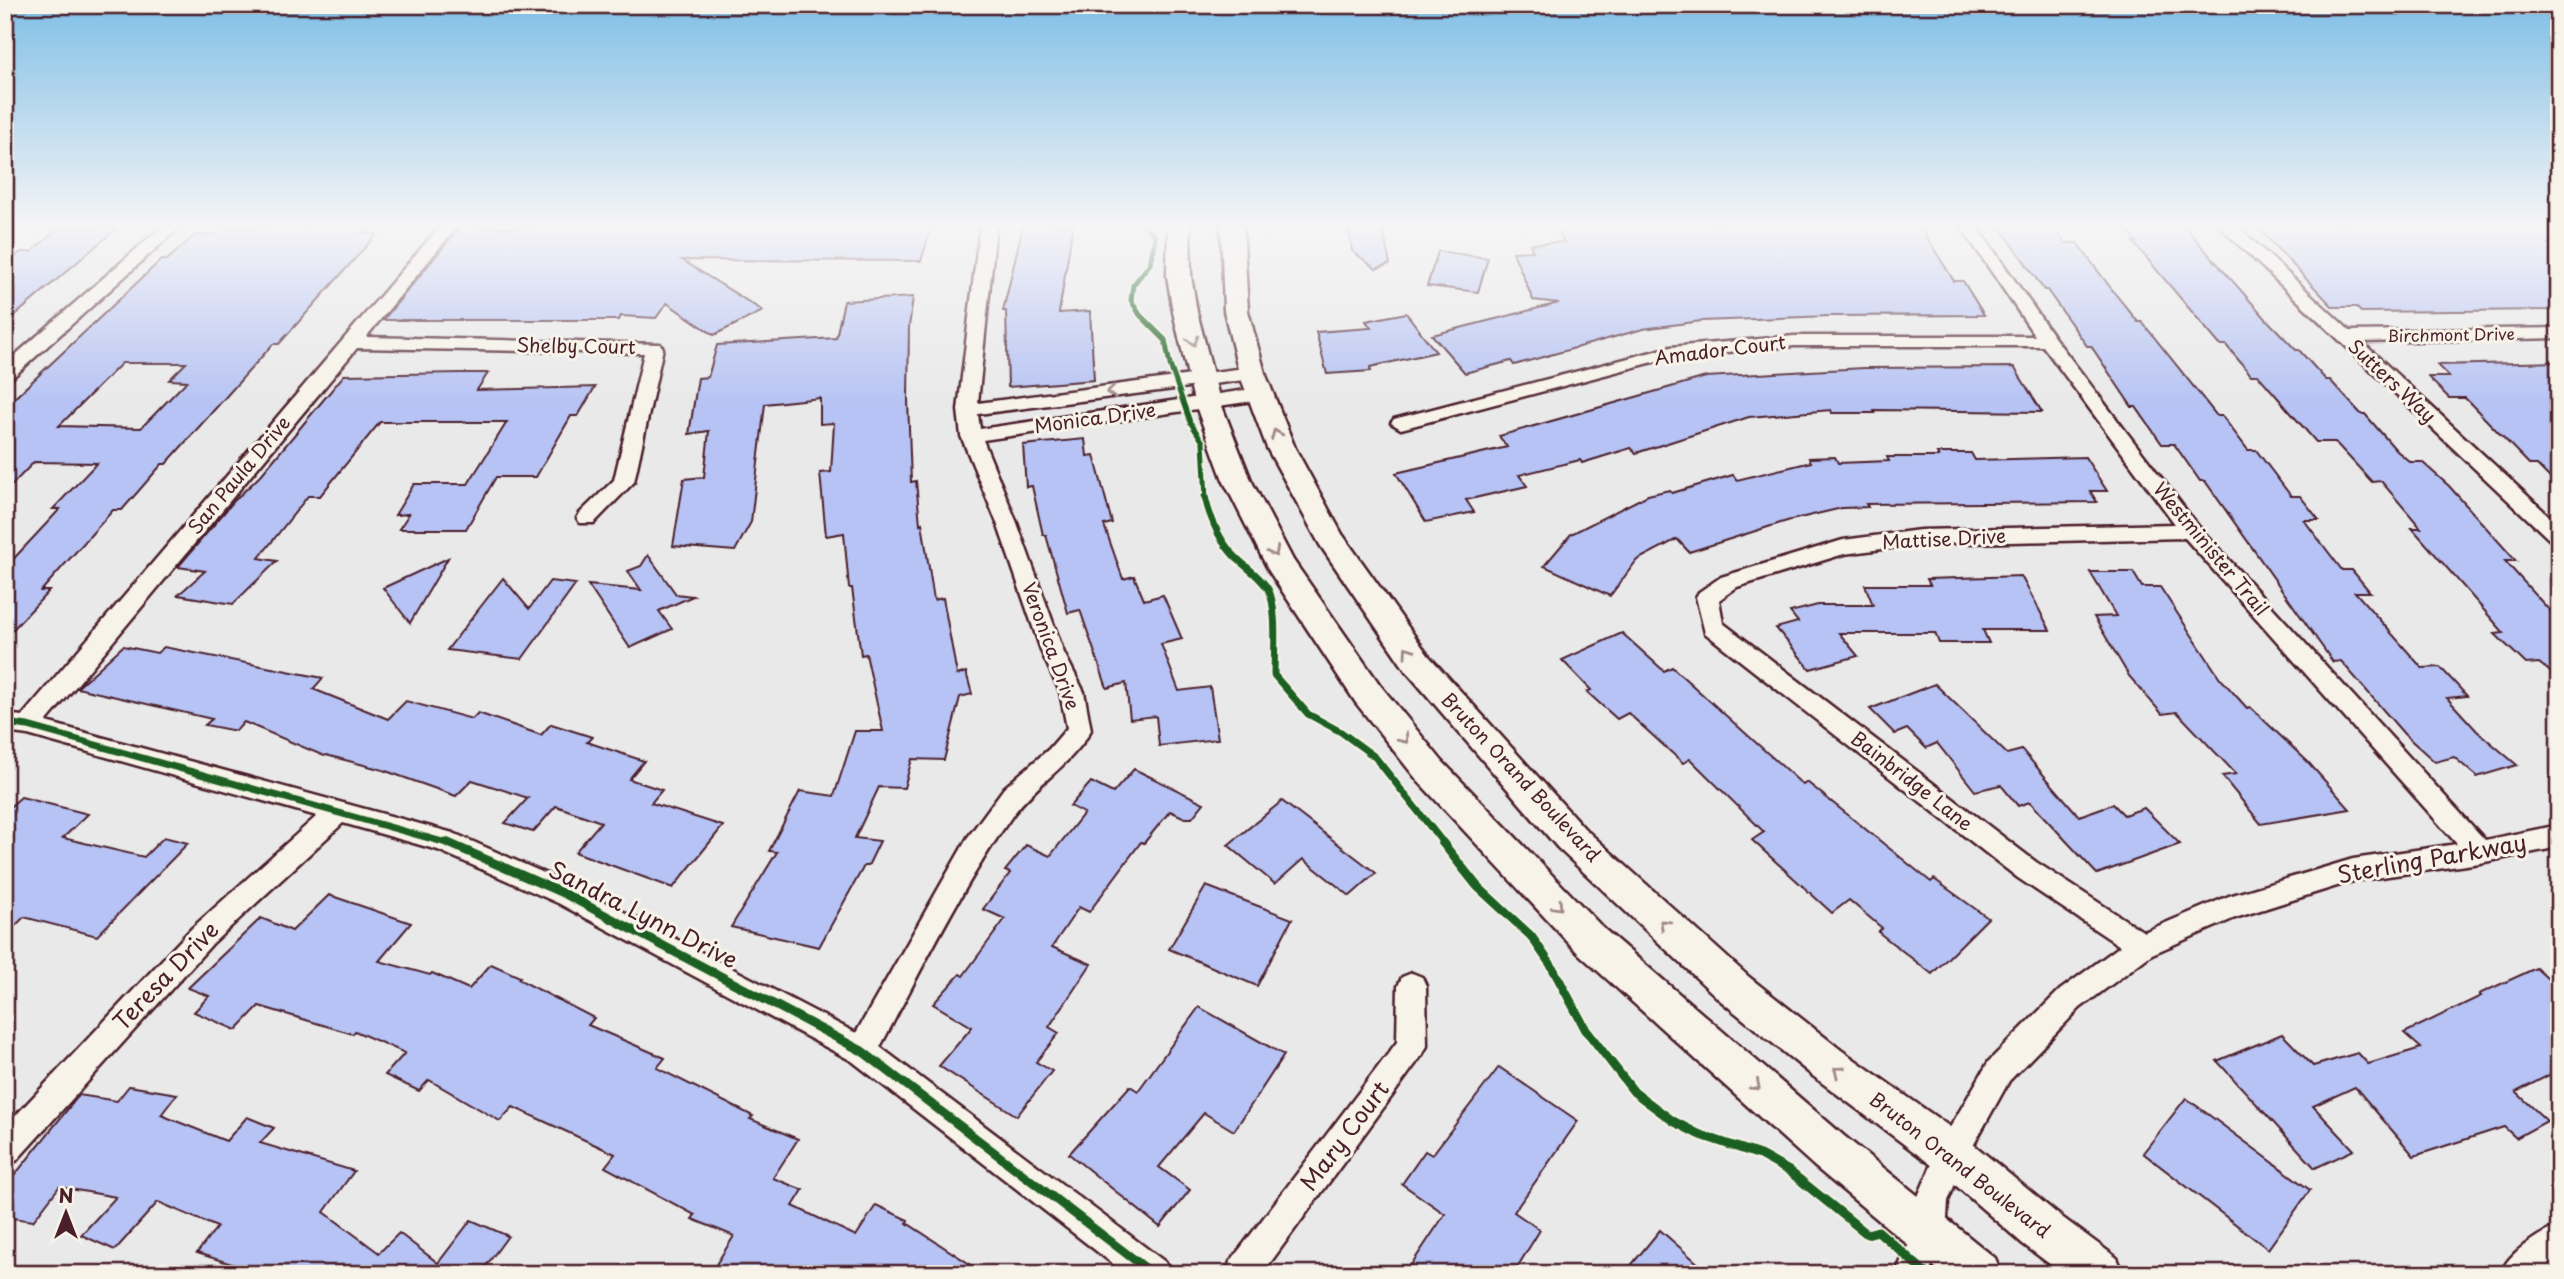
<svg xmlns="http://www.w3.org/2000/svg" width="2564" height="1279" viewBox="0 0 2564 1279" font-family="'Playpen Sans',sans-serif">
	<rect width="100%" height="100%" fill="#eae9ea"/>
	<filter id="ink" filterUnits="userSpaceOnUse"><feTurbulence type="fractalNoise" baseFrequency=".0143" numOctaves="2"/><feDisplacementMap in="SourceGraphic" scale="14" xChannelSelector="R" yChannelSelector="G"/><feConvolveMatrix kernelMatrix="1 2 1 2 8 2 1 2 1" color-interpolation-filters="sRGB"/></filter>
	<g filter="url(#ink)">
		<g fill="#b6c3f4" stroke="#4a1f2b" stroke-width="2" fill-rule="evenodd">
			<path d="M314 225H369L361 233 377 234 279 344H273L166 464H162L122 510H113L41 591H49L5 638V568L60 509H53L97 463 34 462 5 492V407L161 260H167L195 235H214L221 228 310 229ZM122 363H186L169 380 187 381 141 428 59 426Z"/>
			<path d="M545 225H932L921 261 682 260 763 311 714 335 667 303 656 318 621 316 619 320H383L460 227 543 228Z"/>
			<path d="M1023 225H1073L1059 313 1090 311 1094 380 1008 387 1006 311H1003Z"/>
			<path d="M1348 225H1382L1390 264 1376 269 1352 251Z"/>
			<path d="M1555 225H1919L1954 281H1963L1984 315 1831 316 1701 321 1643 329 1514 365 1511 361 1465 373 1432 335 1559 303 1533 300 1513 252 1533 251 1530 244 1564 242Z"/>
			<path d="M1999 225H2052L2065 243H2077L2116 295 2138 322H2142L2217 416H2222L2248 450H2256L2291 496H2300L2319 520H2304L2342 570H2352L2370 592H2355L2422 668 2440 667 2467 696 2447 698 2477 731 2517 765 2477 777 2454 757 2435 762 2404 734 2341 661 2333 662 2205 481H2200L2174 444H2162L2136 407H2132L2091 346H2087L2047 290H2044Z"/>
			<path d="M2123 225H2183L2268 321 2296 350H2299L2326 380H2330L2361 414H2365L2396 450 2410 462H2422L2449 486 2516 561H2505L2559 621V679L2539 663 2526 664 2495 634 2504 633 2412 528H2421L2381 481 2372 482 2335 442H2316L2258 375H2251L2226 345H2220L2133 242H2137Z"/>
			<path d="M2255 225H2559V310L2361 312 2356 307H2333Z"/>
			<path d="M59 228H117L5 324V264L21 252H31Z"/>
			<path d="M1438 251 1488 258 1478 292 1427 286Z"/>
			<path d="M913 297 909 327 908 400 911 482 916 481 920 524 922 523 934 600 943 598 957 675 966 672 972 694 960 697 944 760 912 759 904 788 879 787 855 838 880 841 868 866H864L819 947 731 927 777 852 769 851 800 791 834 796 855 731H883L866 654 861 655 852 588H849L844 533 826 536 820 473 831 472 834 423 820 424V398L765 404 751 522 735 551 673 546 684 479 704 477 709 431 689 434 698 378 708 377 717 345 836 338 844 301Z"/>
			<path d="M1406 313 1436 352 1370 367 1371 371 1327 374 1316 332 1371 328 1366 321Z"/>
			<path d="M2559 362V487L2537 465H2530L2465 398H2449L2428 377H2449L2437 365Z"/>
			<path d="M2014 367 2042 412 1874 410 1875 413H1832L1831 410 1749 417 1636 453 1631 448 1582 463 1580 460 1519 475 1527 486 1466 500 1474 512 1426 522 1396 473 1507 447 1499 436 1706 377 1864 368Z"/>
			<path d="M460 373H488L477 390 595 387 578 416H571L536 477H496L466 529H399L409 514 395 515 414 484H468L507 422H380L320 496H308L259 558 277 561 233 604 178 595 205 571 178 567 233 502 261 475 344 375Z"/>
			<path d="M1085 439 1087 456 1094 455 1112 523 1104 525 1123 579 1134 576 1144 600 1163 595 1182 639 1161 644 1179 691 1210 687 1218 739 1159 746 1156 716 1130 719 1126 683 1107 688 1080 610 1068 613 1046 535H1043L1032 486 1026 487 1023 445Z"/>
			<path d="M1937 453H1971L1975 460 2085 457 2107 491H2090L2097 502 1866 504 1868 507 1842 508 1787 521 1689 552 1677 539 1637 560 1610 596 1544 566 1571 534 1648 495 1669 490 1672 493 1733 475 1737 480 1811 462 1809 458 1835 457 1838 463 1889 461 1887 457H1939Z"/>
			<path d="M648 555 676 594 693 596 659 611 672 629 630 648 588 585 641 590 628 571 641 566Z"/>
			<path d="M448 558 410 623 383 588Z"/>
			<path d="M2090 572H2133L2142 587H2160L2220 678 2247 708 2250 707 2308 762 2350 809 2261 824 2222 776 2236 774 2177 712 2162 714 2129 676 2094 617 2116 616Z"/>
			<path d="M2021 576 2050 630H1983L1989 643H1939L1935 633H1839L1858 656 1810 669 1776 628 1798 622 1790 612 1818 605H1873L1865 585H1930L1927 579Z"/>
			<path d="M503 578 529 609 550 581 576 584 522 659 447 650Z"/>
			<path d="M1622 633 1664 671 1672 667 1803 785 1807 782 1931 882 1934 879 1988 918 1932 974 1878 932 1882 928 1849 900 1832 913 1752 840 1764 832 1690 759 1683 763 1628 713 1617 719 1587 692 1591 690 1562 660Z"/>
			<path d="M123 646 157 653 164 647 323 678 313 689 388 719 406 701 472 719 478 713 541 735 551 724 592 737 587 742 644 761 629 779 662 790 651 803 723 826 673 888 575 852 601 822 556 806 533 832 505 823 528 798 472 780 456 796 383 770 326 755 324 756 244 722 236 731 205 725 212 719 77 688Z"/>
			<path d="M1935 684 2007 754 2022 750 2079 816 2113 804 2124 815 2144 808 2180 844 2097 874 2030 802 2018 806 2001 785 1975 791 1937 743 1926 748 1907 729 1895 734 1870 709Z"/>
			<path d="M1134 769 1204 803 1192 818H1185L1170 811 1144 843 1141 842 1089 912 1079 907 1052 947 1091 964 1049 1027 1059 1033 1036 1062 1052 1071 1017 1116 939 1066 972 1027 933 1004 960 974 963 976 1005 919 983 909 1010 873 1005 871 1026 845 1050 856 1084 813 1070 806 1091 782 1113 793Z"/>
			<path d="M21 797 88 814 63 838 144 857 164 837 188 843 97 936 24 917 5 936V811Z"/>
			<path d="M1282 801 1376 873 1350 896 1303 859 1275 884 1228 845Z"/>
			<path d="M1206 886 1292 919 1257 986 1169 949Z"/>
			<path d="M329 895 411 923 379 961 430 975 432 973 469 989 491 964 520 977 518 979 594 1018 588 1025 665 1058 657 1068 753 1116 750 1119 798 1139 773 1178 803 1190 793 1206 856 1236 876 1205 908 1220 907 1223 985 1274H710L734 1236 692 1219 695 1215 605 1167 615 1154 513 1107 500 1121 429 1080 419 1091 385 1075 405 1053 355 1031 353 1034 259 1006 236 1030 194 1012 209 996 188 988 261 918 292 931Z"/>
			<path d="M2536 968 2559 989V1070L2516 1092 2547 1121 2516 1138 2504 1127 2414 1156 2355 1087 2313 1106 2354 1150 2315 1168 2217 1061 2282 1034 2313 1066 2358 1053 2368 1064 2421 1048 2404 1033 2481 996 2479 994Z"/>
			<path d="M1199 1007 1284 1055 1234 1131 1204 1113 1159 1167 1190 1190 1160 1227 1069 1154 1130 1086 1138 1091Z"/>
			<path d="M1499 1067 1578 1121 1514 1212 1540 1230 1513 1274H1405L1445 1214 1402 1184 1425 1151 1432 1155Z"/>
			<path d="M129 1086 177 1094 161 1115 226 1141 247 1117 274 1128 260 1143 354 1171 324 1212 379 1253 399 1233 438 1263 471 1220 508 1236 480 1274H228L235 1265 197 1253 217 1227 158 1202 115 1250 81 1235 116 1197 59 1187 33 1221 5 1217V1187L79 1095 117 1101Z"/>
			<path d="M2186 1098 2310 1190 2268 1249 2143 1153Z"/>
			<path d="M1660 1230 1710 1274H1624Z"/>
		</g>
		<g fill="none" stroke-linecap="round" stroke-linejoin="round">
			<defs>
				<g id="street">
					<path d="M164 225H182L12 378 5 380V364Z"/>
					<path d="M441 225H458L366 337 660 344 663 348 634 482 594 523H580L577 518 580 513 614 480 644 353 357 348 46 722 453 833 576 887 856 1033 968 837 1004 788 1049 749 1067 728 1060 692 1042 653 997 523 961 436 958 410 980 225H996L978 403 1252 367 1261 373 1252 379 978 414 980 429 1260 388 1269 394 1260 400 983 440 1017 523 1064 653 1084 692 1091 730C1072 765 1035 784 1012 816 961 888 922 969 880 1047L1165 1262 1169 1274H1126L852 1061 558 903 438 850 343 823 212 944 16 1161 5 1165V1127L192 928 317 816 28 735 5 732V714L22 716Z"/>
					<path d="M1960 225H1976L2054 337 2198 526 2485 840 2559 825V847L2480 863 2353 881 2235 918 2152 954 2080 1008 2009 1081 1963 1164 1948 1201 1946 1235 1928 1274H1895L1914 1233 1916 1201 1941 1143 1989 1061 2060 990 2120 946 2018 878 1705 633 1696 597 1699 592 1721 577 1843 540 1920 530 2175 524 2043 346H1794L1672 357 1401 429 1391 423 1394 419 1671 347 1794 336H2035ZM2185 538 2457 844 2353 859 2229 896 2144 932 2036 862 1723 623 1719 600 1737 587 1844 554 1920 544Z"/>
					<path d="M2218 225H2236L2350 331 2559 328V338L2362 342 2559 525V544L2552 542Z"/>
					<path d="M1412 973 1422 977 1426 986 1427 1046 1422 1055 1262 1274H1226L1230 1262 1397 1042 1398 986 1402 977Z"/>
					<path d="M2559 1225V1261L2543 1274H2500C2508 1253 2538 1234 2559 1225Z"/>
				</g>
				<g id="secondary">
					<path d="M1168 225H1190L1191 276 1197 312 1220 401 1251 480 1293 560 1380 685 1442 761 1604 929 1844 1136 1995 1258 2002 1274H1943L1814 1166 1578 953 1418 781 1356 703 1269 571 1223 480 1194 401 1173 312 1167 276Z"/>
					<path d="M1221 225H1243L1248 311 1265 373 1295 448 1342 534 1428 655 1584 828 1749 977 1841 1050 1967 1139 2055 1212 2117 1258 2124 1274H2063L2023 1244 1937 1169 1813 1076 1721 1001 1558 848 1406 671 1320 545 1267 448 1239 373 1224 311Z"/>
				</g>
			</defs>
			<use href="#street" stroke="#4a1f2b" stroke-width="5"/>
			<use href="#secondary" stroke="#4a1f2b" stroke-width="5"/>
			<use href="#street" fill="#f7f3e8" fill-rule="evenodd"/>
			<use href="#secondary" fill="#f7f3e8" fill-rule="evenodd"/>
			<defs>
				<path id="cycleway-far2" d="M1145 225 1155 237 1150 264 1133 285 1131 300 1140 315 1165 340 1170 365 1190 422 1203 442 1206 499"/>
				<g id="cycleway-far1">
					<path d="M1205 497C1209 515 1218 537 1230 551 1241 565 1258 573 1268 589 1278 607 1274 654 1274 675L1308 714 1341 732 1375 757 1444 844"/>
					<path d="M5 723 28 726 450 844"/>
				</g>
				<g id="cycleway">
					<path d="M446 842 567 895 862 1051 1153 1274"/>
					<path d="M1442 842 1477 886 1531 936 1551 965 1586 1030 1634 1092 1673 1121 1698 1134 1760 1155 1789 1171 1867 1234 1878 1231 1927 1274"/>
				</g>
			</defs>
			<use href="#cycleway-far2" stroke="#f7f3e8" stroke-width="9"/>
			<use href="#cycleway-far1" stroke="#f7f3e8" stroke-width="11"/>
			<use href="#cycleway" stroke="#f7f3e8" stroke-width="13"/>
			<use href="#cycleway-far2" stroke="#1b5e20" stroke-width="5"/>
			<use href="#cycleway-far1" stroke="#1b5e20" stroke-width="7"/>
			<use href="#cycleway" stroke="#1b5e20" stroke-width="9"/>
		</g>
		<defs><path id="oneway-chevron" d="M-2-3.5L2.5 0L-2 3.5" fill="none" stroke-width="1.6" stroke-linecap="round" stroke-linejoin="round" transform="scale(1.75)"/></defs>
		<g stroke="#a0898a">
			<use href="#oneway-chevron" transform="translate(1193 341) rotate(75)"/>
			<use href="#oneway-chevron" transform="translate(1111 392) rotate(173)"/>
			<use href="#oneway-chevron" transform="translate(1276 434) rotate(-112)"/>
			<use href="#oneway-chevron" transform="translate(1274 552) rotate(63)"/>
			<use href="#oneway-chevron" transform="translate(1408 651) rotate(-125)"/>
			<use href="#oneway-chevron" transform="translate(1404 739) rotate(51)"/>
			<use href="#oneway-chevron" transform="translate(1558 906) rotate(47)"/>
			<use href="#oneway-chevron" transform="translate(1664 924) rotate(-137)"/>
			<use href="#oneway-chevron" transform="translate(1838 1071) rotate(-144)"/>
			<use href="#oneway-chevron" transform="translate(1756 1086) rotate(42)"/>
		</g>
	</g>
	<linearGradient id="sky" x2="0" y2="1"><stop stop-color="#80bfe6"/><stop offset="0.56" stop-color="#f6f5f6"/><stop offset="1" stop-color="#f6f5f6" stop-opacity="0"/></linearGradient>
	<rect width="2564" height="404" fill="url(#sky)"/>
	<g text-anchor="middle" stroke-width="6" stroke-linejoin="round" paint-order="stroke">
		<g font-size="16" fill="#4a1f2b" stroke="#f7f3e8">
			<text transform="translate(2451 335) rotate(-1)" y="6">Birchmont Drive</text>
		</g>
		<g font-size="19" fill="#4a1f2b" stroke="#f7f3e8">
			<text transform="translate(576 346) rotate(1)" y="7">Shelby Court</text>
			<text transform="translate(1720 350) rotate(-7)" y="7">Amador Court</text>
			<text transform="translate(2392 381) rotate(43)" y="7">Sutters Way</text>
			<text transform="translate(1095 418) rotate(-8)" y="7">Monica Drive</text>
			<text transform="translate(239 475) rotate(-50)" y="7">San Paula Drive</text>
			<text transform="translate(1944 539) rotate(-3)" y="7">Mattise Drive</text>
			<text transform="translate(2211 549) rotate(50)" y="7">Westminister Trail</text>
			<text transform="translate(1051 646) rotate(70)" y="7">Veronica Drive</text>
			<text transform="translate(1521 777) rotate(47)" y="7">Bruton Orand Boulevard</text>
			<text transform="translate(1912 781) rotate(38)" y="7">Bainbridge Lane</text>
			<text transform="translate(1960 1165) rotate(38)" y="7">Bruton Orand Boulevard</text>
		</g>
		<g font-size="23" fill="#4a1f2b" stroke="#f7f3e8">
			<text transform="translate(2432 859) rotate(-10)" y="8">Sterling Parkway</text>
			<text transform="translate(643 915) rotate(27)" y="8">Sandra Lynn Drive</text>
			<text transform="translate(166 976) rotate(-46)" y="8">Teresa Drive</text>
			<text transform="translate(1345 1136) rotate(-53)" y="8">Mary Court</text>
		</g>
	</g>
	<rect width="2564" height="1279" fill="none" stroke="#f7f3e8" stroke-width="28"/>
	<rect x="14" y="14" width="2536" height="1251" fill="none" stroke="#4a1f2b" stroke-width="2.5" filter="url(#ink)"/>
	<g transform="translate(66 1213)" stroke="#f7f3e8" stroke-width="5" paint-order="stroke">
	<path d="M0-5L12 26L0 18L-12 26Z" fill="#4a1f2b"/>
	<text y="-10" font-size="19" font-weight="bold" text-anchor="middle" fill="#4a1f2b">N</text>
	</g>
</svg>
